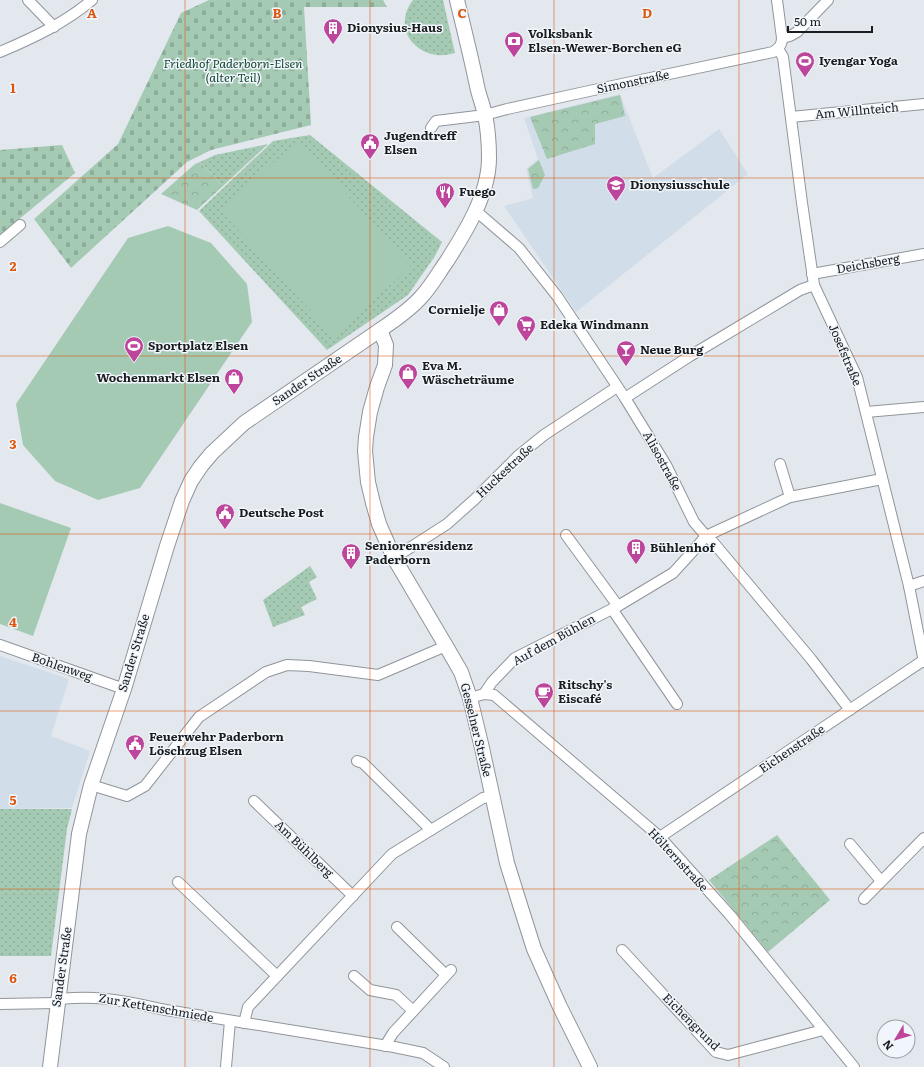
<svg xmlns="http://www.w3.org/2000/svg" width="924" height="1067" viewBox="0 0 924 1067" font-family="Literata,serif">
	<defs>
		<pattern id="grass-dots" width="8" height="8" patternUnits="userSpaceOnUse"><rect width="8" height="8" fill="#a5cab3"/><path d="M2 2h.1M6 6h.1" fill="none" stroke="#8dad9a" stroke-width="1.8" stroke-linecap="round"/></pattern>
		<pattern id="cemetery-stones" width="16" height="16" patternUnits="userSpaceOnUse"><rect width="16" height="16" fill="#a5cab3"/><path d="M2 7V4a2 2 0 0 1 4 0v3zM10 15v-3a2 2 0 0 1 4 0v3z" fill="#8dad9a"/></pattern>
		<pattern id="park-crowns" width="20" height="18" patternUnits="userSpaceOnUse"><rect width="20" height="18" fill="#a5cab3"/><path d="M2 6a3 3 0 1 1 6 0M12 15a3 3 0 1 1 6 0" fill="none" stroke="#8dad9a"/></pattern>
	</defs>
	<rect width="100%" height="100%" fill="#e3e8ee"/>
	<g fill="#d1dde8">
		<path d="M620 94 653 178 719 129 748 174 576 312 504 206 533 198 526 169 538 159 524 118Z"/>
		<path d="M0 656 69 679 51 736 90 751 72 808 0 809Z"/>
	</g>
	<g fill="url(#grass-dots)">
		<path d="M413 0H443L455 53C450 54 443 56 437 55 408 51 395 23 413 0Z"/>
		<path d="M310 135 442 242 435 256 408 295 327 350 199 211 273 141Z"/>
		<path d="M268 144 223 186 200 162 215 155Z"/>
		<path d="M310 566 317 577 309 582 317 599 301 607 305 615 273 627 263 600Z"/>
		<path d="M0 809H72L67 829 51 956H0Z"/>
	</g>
	<g fill="url(#cemetery-stones)">
		<path d="M209 0H383L387 7H304L311 125 211 150 187 162 71 268 34 219 118 144 181 13Z"/>
		<path d="M62 145 75 173 0 235V150Z"/>
	</g>
	<g fill="url(#park-crowns)">
		<path d="M620 95 625 116 595 124V144L547 159 530 117Z"/>
		<path d="M539 160 545 175 538 188 533 189 528 169Z"/>
		<path d="M200 162 223 186 197 210 161 194 195 164Z"/>
		<path d="M777 835 830 900 768 952 709 880Z"/>
	</g>
	<g fill="#a5cab3">
		<path d="M299 140 411 267 333 336 220 210Z"/>
		<path d="M168 226 211 243 247 284 252 322 140 488 98 500 55 481 23 445 16 404 128 238Z"/>
		<path d="M0 503 71 528 33 636 0 624Z"/>
	</g>
	<g fill="none" stroke-linecap="round" stroke-linejoin="round">
		<defs>
			<g id="street">
				<path d="M28 0 54 27"/>
				<path d="M782 38 790 36 797 32 828 0"/>
				<path d="M778 49 783 57 802 203 814 285 857 377 909 586 924 662"/>
				<path d="M0 52C33 38 65 23 92 0"/>
				<path d="M791 117 924 104"/>
				<path d="M431 128 436 121 485 115 507 109 589 91 773 52C779 48 782 45 782 38L777 0"/>
				<path d="M476 211 519 248 557 296 625 398 666 465 694 522 706 536 713 542 811 659 850 710"/>
				<path d="M0 242 20 225"/>
				<path d="M812 274 924 254"/>
				<path d="M625 398 690 356 800 290 814 285"/>
				<path d="M866 412 924 407"/>
				<path d="M780 464 790 497"/>
				<path d="M566 535 618 606"/>
				<path d="M394 558 447 524 475 499 518 456 544 435 617 387"/>
				<path d="M909 586 924 581"/>
				<path d="M612 609 677 704"/>
				<path d="M0 645 124 689"/>
				<path d="M484 694 492 682 515 658 618 606 673 573 693 551 706 536 790 497 882 479"/>
				<path d="M470 698 484 694 494 695 660 837 730 915 854 1067"/>
				<path d="M357 761 363 763 431 830"/>
				<path d="M91 785 127 796 145 786 199 717 266 672 287 665 309 666 378 675 446 646"/>
				<path d="M254 801 353 896"/>
				<path d="M660 837 924 660"/>
				<path d="M850 844 881 881"/>
				<path d="M178 882 277 976"/>
				<path d="M864 899 924 838"/>
				<path d="M397 927 446 975"/>
				<path d="M622 950 716 1052 728 1055 823 1030"/>
				<path d="M354 976 370 990 396 995 413 1011"/>
				<path d="M58 999C70 998 83 997 95 998 119 999 142 1005 166 1010L394 1047 423 1053 444 1067"/>
				<path d="M0 1004 57 1003"/>
				<path d="M244 1023 248 1007 392 854 483 798 493 796"/>
				<path d="M385 1046 393 1033 451 970"/>
				<path d="M226 1067 230 1021"/>
			</g>
			<g id="secondary">
				<path d="M380 330 386 345 385 365 377 387 370 412 366 437 365 451 368 482 373 503 379 524 394 558 446 646 461 672 470 698 482 748 507 863 521 908 534 949 560 1007 590 1067"/>
				<path d="M50 1067 79 834 91 785 124 689 167 546 182 501 191 481 201 466 212 453 244 423 380 330C395 320 411 309 422 296 432 285 439 272 447 261 466 231 489 194 489 158 489 144 488 129 485 115 483 105 479 96 477 86 471 57 464 29 457 0"/>
			</g>
		</defs>
		<use href="#street" stroke="#90959b" stroke-width="12"/>
		<use href="#secondary" stroke="#90959b" stroke-width="16"/>
		<use href="#street" stroke="#fff" stroke-width="10"/>
		<use href="#secondary" stroke="#fff" stroke-width="14"/>
	</g>
	<path fill="none" stroke="#de560d" stroke-width="1" stroke-opacity="0.55" d="M185 0V1067M370 0V1067M554 0V1067M739 0V1067M0 178H924M0 356H924M0 534H924M0 711H924M0 889H924"/>
	<defs>
		<symbol id="building-pin" viewBox="-11 -11 22 30"><path d="M0 17L-7.5 6A9.5 9.5 0 1 1 7.5 6Z" fill="#bd459b" stroke="#f0f6fc"/><path d="M-4-6H4V6H1V3H-1V6H-4ZM-2.5-4.3h1.7v1.8h-1.7ZM.8-4.3h1.7v1.8H.8ZM-2.5-1h1.7V.8h-1.7ZM.8-1h1.7V.8H.8Z" fill="#fff"/></symbol>
		<symbol id="bank-pin" viewBox="-11 -11 22 30"><path d="M0 17L-7.5 6A9.5 9.5 0 1 1 7.5 6Z" fill="#bd459b" stroke="#f0f6fc"/><path d="M-6-4H6V4H-6ZM0-2.3a2.3 2.3 0 1 0 0 4.6a2.3 2.3 0 1 0 0-4.6Z" fill="#fff"/></symbol>
		<symbol id="stadium-pin" viewBox="-11 -11 22 30"><path d="M0 17L-7.5 6A9.5 9.5 0 1 1 7.5 6Z" fill="#bd459b" stroke="#f0f6fc"/><path d="M0-5a6.5 5 0 1 0 0 10a6.5 5 0 1 0 0-10ZM-3.5-1.8h7v3.6h-7Z" fill="#fff"/></symbol>
		<symbol id="civic-pin" viewBox="-11 -11 22 30"><path d="M0 17L-7.5 6A9.5 9.5 0 1 1 7.5 6Z" fill="#bd459b" stroke="#f0f6fc"/><path d="M-.6-6.5H3V-4.5H.6V-3L4-1V1h2V6H-6V1h2V-1L-.6-3ZM-1.2 2.5V6h2.4V2.5Z" fill="#fff"/></symbol>
		<symbol id="school-pin" viewBox="-11 -11 22 30"><path d="M0 17L-7.5 6A9.5 9.5 0 1 1 7.5 6Z" fill="#bd459b" stroke="#f0f6fc"/><path d="M0-5L7-2L0 1L-7-2ZM-4 1L0 2.5L4 1V4Q0 6-4 4Z" fill="#fff"/></symbol>
		<symbol id="restaurant-pin" viewBox="-11 -11 22 30"><path d="M0 17L-7.5 6A9.5 9.5 0 1 1 7.5 6Z" fill="#bd459b" stroke="#f0f6fc"/><path d="M-5-6h1v4h1v-4h1v4h1v-4h1v5L-1.5 .5V6h-2V.5L-5-1ZM5-6V6H3V1.5H1.5Q1.5-4 5-6Z" fill="#fff"/></symbol>
		<symbol id="shop-pin" viewBox="-11 -11 22 30"><path d="M0 17L-7.5 6A9.5 9.5 0 1 1 7.5 6Z" fill="#bd459b" stroke="#f0f6fc"/><path d="M-5-2.5h2.3a2.7 3.5 0 0 1 5.4 0H5L5.5 6h-11ZM-1.5-2.5h3a1.5 2.3 0 0 0-3 0Z" fill="#fff"/></symbol>
		<symbol id="supermarket-pin" viewBox="-11 -11 22 30"><path d="M0 17L-7.5 6A9.5 9.5 0 1 1 7.5 6Z" fill="#bd459b" stroke="#f0f6fc"/><path d="M-6-5.5h2.5l.6 2H6L4.5 2H-2.5L-4.4-4H-6ZM-1.5 3.2a1.3 1.3 0 1 0 .1 0ZM3 3.2a1.3 1.3 0 1 0 .1 0Z" fill="#fff"/></symbol>
		<symbol id="bar-pin" viewBox="-11 -11 22 30"><path d="M0 17L-7.5 6A9.5 9.5 0 1 1 7.5 6Z" fill="#bd459b" stroke="#f0f6fc"/><path d="M-6-5H6L.8 .8V4.5H3.5V6h-7V4.5H-.8V.8Z" fill="#fff"/></symbol>
		<symbol id="cafe-pin" viewBox="-11 -11 22 30"><path d="M0 17L-7.5 6A9.5 9.5 0 1 1 7.5 6Z" fill="#bd459b" stroke="#f0f6fc"/><path d="M-5.5-4.5H6V0H3Q3 3.5 0 3.5H-2.5Q-5.5 3.5-5.5 0ZM3-3.2v2h1.7v-2ZM-6 4.5H4V6H-6Z" fill="#fff"/></symbol>
	</defs>
	<g fill-rule="evenodd">
		<use href="#building-pin" x="322" y="17" width="22" height="30"/>
		<use href="#bank-pin" x="503" y="30" width="22" height="30"/>
		<use href="#stadium-pin" x="794" y="50" width="22" height="30"/>
		<use href="#civic-pin" x="359" y="132" width="22" height="30"/>
		<use href="#school-pin" x="605" y="174" width="22" height="30"/>
		<use href="#restaurant-pin" x="434" y="181" width="22" height="30"/>
		<use href="#shop-pin" x="488" y="299" width="22" height="30"/>
		<use href="#supermarket-pin" x="515" y="314" width="22" height="30"/>
		<use href="#stadium-pin" x="123" y="335" width="22" height="30"/>
		<use href="#bar-pin" x="615" y="339" width="22" height="30"/>
		<use href="#shop-pin" x="397" y="362" width="22" height="30"/>
		<use href="#shop-pin" x="223" y="367" width="22" height="30"/>
		<use href="#civic-pin" x="214" y="502" width="22" height="30"/>
		<use href="#building-pin" x="625" y="537" width="22" height="30"/>
		<use href="#building-pin" x="340" y="542" width="22" height="30"/>
		<use href="#cafe-pin" x="533" y="681" width="22" height="30"/>
		<use href="#civic-pin" x="124" y="733" width="22" height="30"/>
	</g>
	<g text-anchor="middle" stroke-width="3" stroke-linejoin="round" paint-order="stroke">
		<g font-size="12" font-weight="bold" fill="#1a1c1e" stroke="#f0f6fc" text-anchor="start">
			<text x="347" y="32">Dionysius-Haus</text>
			<text x="528" y="38">Volksbank<tspan x="528" dy="14">Elsen-Wewer-Borchen eG</tspan></text>
			<text x="819" y="65">Iyengar Yoga</text>
			<text x="384" y="140">Jugendtreff<tspan x="384" dy="14">Elsen</tspan></text>
			<text x="630" y="189">Dionysiusschule</text>
			<text x="459" y="196">Fuego</text>
			<text x="485" y="314" text-anchor="end">Cornielje</text>
			<text x="540" y="329">Edeka Windmann</text>
			<text x="148" y="350">Sportplatz Elsen</text>
			<text x="640" y="354">Neue Burg</text>
			<text x="422" y="370">Eva M.<tspan x="422" dy="14">Wäscheträume</tspan></text>
			<text x="220" y="382" text-anchor="end">Wochenmarkt Elsen</text>
			<text x="239" y="517">Deutsche Post</text>
			<text x="365" y="550">Seniorenresidenz<tspan x="365" dy="14">Paderborn</tspan></text>
			<text x="650" y="552">Bühlenhof</text>
			<text x="558" y="689">Ritschy's<tspan x="558" dy="14">Eiscafé</tspan></text>
			<text x="149" y="741">Feuerwehr Paderborn<tspan x="149" dy="14">Löschzug Elsen</tspan></text>
		</g>
		<g font-size="12" font-style="italic" fill="#13472e" stroke="#f0f6fc">
			<text x="233" y="68">Friedhof Paderborn-Elsen<tspan x="233" dy="14">(alter Teil)</tspan></text>
		</g>
		<g font-size="12" fill="#1a1c1e" stroke="#f0f6fc">
			<text transform="translate(633 82) rotate(-12)" y="4">Simonstraße</text>
			<text transform="translate(857 111) rotate(-5)" y="4">Am Willnteich</text>
			<text transform="translate(868 264) rotate(-10)" y="4">Deichsberg</text>
			<text transform="translate(845 355) rotate(67)" y="4">Josefstraße</text>
			<text transform="translate(307 380) rotate(-34)" y="4">Sander Straße</text>
			<text transform="translate(662 461) rotate(61)" y="4">Alisostraße</text>
			<text transform="translate(505 471) rotate(-43)" y="4">Huckestraße</text>
			<text transform="translate(554 640) rotate(-29)" y="4">Auf dem Bühlen</text>
			<text transform="translate(134 653) rotate(-73)" y="4">Sander Straße</text>
			<text transform="translate(62 667) rotate(19)" y="4">Bohlenweg</text>
			<text transform="translate(476 730) rotate(76)" y="4">Gesselner Straße</text>
			<text transform="translate(792 749) rotate(-34)" y="4">Eichenstraße</text>
			<text transform="translate(304 849) rotate(44)" y="4">Am Bühlberg</text>
			<text transform="translate(678 860) rotate(47)" y="4">Hölternstraße</text>
			<text transform="translate(62 967) rotate(-82)" y="4">Sander Straße</text>
			<text transform="translate(156 1008) rotate(10)" y="4">Zur Kettenschmiede</text>
			<text transform="translate(691 1022) rotate(45)" y="4">Eichengrund</text>
		</g>
	</g>
	<g font-size="13" text-anchor="middle" font-weight="bold" fill="#de560d" stroke="#f0f6fc" stroke-width="3" stroke-linejoin="round" paint-order="stroke">
		<text x="92" y="18">A</text>
		<text x="277" y="18">B</text>
		<text x="462" y="18">C</text>
		<text x="647" y="18">D</text>
		<text x="13" y="93">1</text>
		<text x="13" y="271">2</text>
		<text x="13" y="449">3</text>
		<text x="13" y="627">4</text>
		<text x="13" y="805">5</text>
		<text x="13" y="983">6</text>
	</g>
	<g transform="translate(896 1039) rotate(232)"><circle r="19" fill="#f0f6fc" stroke="#9a9fa3"/>
	<path d="M0-3L7 15L0 10L-7 15Z" fill="#bd459b"/>
	<text y="-6" font-size="11" font-weight="bold" text-anchor="middle" fill="#1a1c1e">N</text>
	</g>
	<path d="M788 26v6h84v-6" fill="none" stroke="#1a1c1e" stroke-width="2"/>
	<text x="794" y="26" font-size="12" fill="#1a1c1e" stroke="#f0f6fc" stroke-width="3" paint-order="stroke">50 m</text>
</svg>
